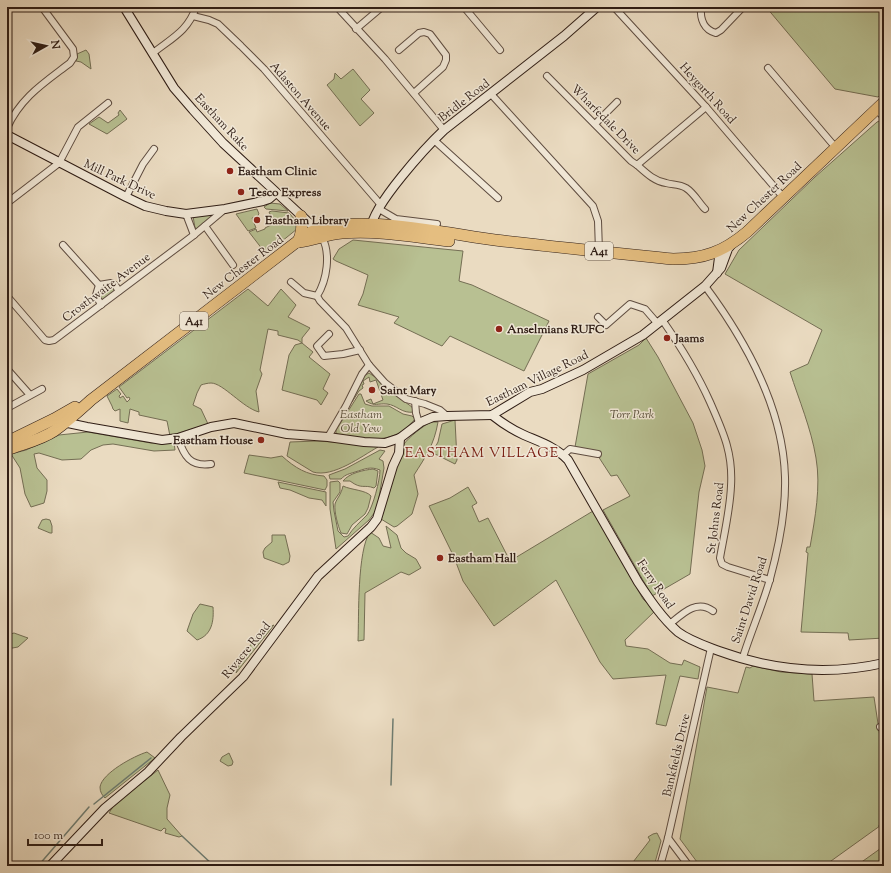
<svg xmlns="http://www.w3.org/2000/svg" width="891" height="873" viewBox="0 0 891 873" font-family="'Sorts Mill Goudy',serif">
	<rect width="100%" height="100%" fill="#eadbc1"/>
	<filter id="stains"><feTurbulence type="fractalNoise" baseFrequency=".005" numOctaves="4"/><feColorMatrix values="0 0 0 0 .2 0 0 0 0 .09 0 0 0 0 .02 0 0 0 .5 -.17"/></filter>
	<radialGradient id="worn" r=".72"><stop offset=".6" stop-color="#630" stop-opacity="0"/><stop offset="1" stop-color="#630" stop-opacity=".3"/></radialGradient>
	<g fill="#b8c092" stroke="#746e54">
		<path d="M766 7H884V91L878 97 835 89Z"/>
		<path d="M86 50 89 54 91 69 81 62 76 61 77 54Z"/>
		<path d="M353 69 370 90 361 99 374 113 360 126 327 85 334 79 335 73 341 79Z"/>
		<path d="M120 110 127 119 107 134 89 124 99 117 108 123 119 115 118 113Z"/>
		<path d="M884 119V638L849 640 848 633 801 632 808 553 806 552 807 547H810C815 518 821 487 816 458 811 428 799 400 790 372L808 364 822 330 725 274 739 250 815 177 877 122Z"/>
		<path d="M270 203 280 204 288 211 266 209 264 207Z"/>
		<path d="M257 209 259 214 258 215V216L252 218 256 228 248 231 236 214Z"/>
		<path d="M272 211 289 213 296 221 297 229 266 254 249 232 256 229 257 232 265 229V228L271 225 268 218 271 216 269 212Z"/>
		<path d="M216 214 198 229 195 228 193 216Z"/>
		<path d="M353 240 463 251 459 281 472 285 549 321 524 371 450 336 442 346 394 323 399 317 358 305 363 294 368 275 336 261 333 259 339 249Z"/>
		<path d="M109 285 115 290C113 294 106 300 101 300 97 292 102 287 109 285Z"/>
		<path d="M248 289 268 306 281 289 296 305 288 317 310 328 302 338V343L313 352 309 357 330 374 323 389 328 393 321 405 317 400 282 390 289 355 295 345 302 343 298 340 278 335V331L268 329 260 370 262 374 256 391 259 412C243 408 223 383 211 383 208 383 204 384 201 385L197 393 193 405 201 409 208 424 170 436 167 421 139 415V412L130 409 128 423 120 421V409L115 411 113 409 112 406 107 396 117 389 121 394 119 396 120 398 123 396 127 402 130 399 129 397 127 398 119 387Z"/>
		<path d="M646 338 658 357 693 423 702 450 705 466 699 492 690 574 652 596 603 510 630 496 617 475 611 476 598 456V452L575 447 588 374 639 345Z"/>
		<path d="M369 373 375 377 391 392 412 407 414 412C402 414 397 405 387 404 378 403 375 407 366 401L371 399 373 404 383 400 376 380 370 382 369 377 363 381 364 384 362 385 363 388 359 391 352 402C355 392 359 377 369 373Z"/>
		<path d="M359 394H361L365 404 372 406H389L403 414 412 416 415 419C394 445 372 439 342 437L336 433V430Z"/>
		<path d="M455 420 457 460 455 464 435 454 432 456V453L438 442 442 424Z"/>
		<path d="M431 422H438C434 445 426 456 414 475L418 494 412 514 397 526 394 527 381 519C387 494 391 465 404 444 409 437 423 426 431 422Z"/>
		<path d="M88 432 151 443 174 442 175 450 154 451 113 444 103 445 91 450 81 459 62 460 39 453 34 454 37 468 47 480V491L44 503 31 507 25 494 20 468 11 454 26 450 59 435Z"/>
		<path d="M317 441 366 444 378 447C362 456 333 478 313 472L287 456 290 442Z"/>
		<path d="M380 450 385 451 379 459 383 461 384 468 377 509 369 520 336 549 330 509V482L338 481 340 483V492L333 502 334 511 338 531 344 537 348 536C353 528 360 522 367 515 373 507 380 480 380 470 370 466 365 469 355 472 349 474 346 474 341 479H330L329 475 345 469Z"/>
		<path d="M249 455 271 458 282 456C295 468 307 475 324 476L327 480V486L325 490 244 473Z"/>
		<path d="M373 469 378 471 376 486 374 488C364 484 362 490 350 481H343C349 473 364 470 373 469Z"/>
		<path d="M278 482 326 492V506L322 500 309 498 290 490 280 488Z"/>
		<path d="M343 486C351 490 366 490 371 496L368 508 365 514 352 525 347 534 341 533C338 526 334 512 335 504 337 498 341 495 343 486Z"/>
		<path d="M468 487 477 503 472 506 479 522 488 518 510 561 593 511 643 599 655 611 625 640 626 646 648 649 670 663 682 665 684 660 700 667 698 679 680 676 666 726 656 724 666 675 613 679 600 662 556 580 494 626 463 581 454 557 429 506 450 498Z"/>
		<path d="M46 519 50 520 52 526V533H50L38 528 42 520Z"/>
		<path d="M386 526 397 535 401 548 406 553 416 559 421 568 409 575 401 572 365 593 364 640 358 641C359 616 357 551 370 532L379 538 383 546 391 548Z"/>
		<path d="M272 535H285L290 556 289 562 283 565 264 558 263 552 265 548 272 542Z"/>
		<path d="M200 604 213 607C214 621 212 635 197 640L187 631 193 614Z"/>
		<path d="M274 625 236 673 243 654 264 629Z"/>
		<path d="M14 633 28 638 18 647 7 649V635Z"/>
		<path d="M753 666 781 672 812 674 814 701 874 697 883 757H884V823L824 866H700L680 839 707 687 738 693 746 667 750 668Z"/>
		<path d="M147 752 155 758 105 798C102 795 100 792 100 787 102 773 134 756 147 752Z"/>
		<path d="M229 753 233 762 232 765 228 766 220 761 222 757Z"/>
		<path d="M158 770 170 795 167 808V819L182 836 179 837 165 833 166 829 164 828 161 831 109 813 114 805Z"/>
		<path d="M657 833 661 841 654 866H630L650 840 648 837 653 834Z"/>
		<path d="M884 846V866H856Z"/>
	</g>
	<g fill="none" stroke-linecap="round" stroke-linejoin="round">
		<g stroke="#6e7c71" stroke-width="1.5">
			<path d="M391 785 393 719"/>
			<path d="M94 804 151 758"/>
			<path d="M879 826 884 823"/>
			<path d="M182 836 214 866"/>
			<path d="M38 866 89 807"/>
		</g>
		<defs>
			<g id="street">
				<path d="M337 7 385 59 444 130"/>
				<path d="M464 7 500 50"/>
				<path d="M614 7 706 107 783 197"/>
				<path d="M701 7C700 19 704 30 716 33L721 30 743 7"/>
				<path d="M193 16 209 20 218 24 241 46 264 69 381 205"/>
				<path d="M356 29 382 7"/>
				<path d="M399 50 419 33 424 32 430 34 446 55V60L443 67 414 93"/>
				<path d="M153 53C172 38 188 31 196 7"/>
				<path d="M768 68 836 148"/>
				<path d="M547 76 631 161 637 165 706 107"/>
				<path d="M491 94 593 206 598 221 599 251"/>
				<path d="M877 109 884 118"/>
				<path d="M595 124 617 102"/>
				<path d="M7 128C21 97 44 83 70 63L74 57 73 49 42 7"/>
				<path d="M434 140 498 198"/>
				<path d="M637 165C646 173 654 181 666 183 673 185 679 184 686 188 694 193 699 203 705 209"/>
				<path d="M126 197 143 164 154 149"/>
				<path d="M7 203 59 163 78 127 108 103"/>
				<path d="M379 209 396 219 437 224"/>
				<path d="M186 214 194 235"/>
				<path d="M205 226 233 265"/>
				<path d="M322 237C331 254 327 280 317 296L320 301 346 328 369 365 385 383 406 399 425 404 440 410 447 416"/>
				<path d="M63 245 99 285"/>
				<path d="M291 282 304 293 317 296"/>
				<path d="M705 286C746 341 783 407 785 477 786 511 779 546 770 579 763 604 752 629 744 654"/>
				<path d="M7 296 45 340 49 341 54 340 194 235 225 209"/>
				<path d="M101 305 96 295 99 285 111 283 115 285 119 291"/>
				<path d="M598 317 606 325 630 304 645 309 658 324"/>
				<path d="M663 321C681 347 697 373 710 402 723 432 733 452 731 486 730 510 724 535 720 558L722 564 728 567 770 580"/>
				<path d="M329 334 317 346 324 356 343 354 360 350"/>
				<path d="M7 369 30 395"/>
				<path d="M415 401 416 413 419 423"/>
				<path d="M9 407 42 389"/>
				<path d="M328 437 346 406 362 374 369 365"/>
				<path d="M178 438C184 456 190 467 211 464"/>
				<path d="M563 455 570 449 598 454"/>
				<path d="M670 624C683 613 697 599 713 611"/>
				<path d="M880 727 884 726"/>
				<path d="M668 838 689 866"/>
				<path d="M660 866 668 838 711 648"/>
			</g>
			<g id="secondary">
				<path d="M124 7 174 88 193 110 223 143 320 233"/>
				<path d="M7 135 126 197 145 206 166 211 186 214 225 209 263 201 269 199 276 193"/>
				<path d="M371 228C373 205 426 147 444 130L564 36 597 7"/>
				<path d="M717 273 720 250"/>
				<path d="M492 415C502 423 513 430 524 435 540 442 556 447 568 460L638 582C650 600 662 618 678 632 690 641 706 646 719 651 774 671 827 676 884 663"/>
				<path d="M63 422 87 427 162 440 178 438 211 427 234 423 287 434 328 437 364 442 385 443 400 438 421 422 433 417 447 416 492 415 530 392 542 389 583 370 643 335 705 286 721 268 728 249 732 244"/>
				<path d="M50 866 105 808 148 772 181 737 243 677 318 576 371 527 377 519 393 466 399 453 400 438"/>
			</g>
			<g id="highway">
				<path d="M298 242C313 241 327 234 342 233 378 230 414 237 449 241"/>
				<path d="M298 242C302 233 303 226 301 216"/>
				<path d="M7 442 54 419 75 407"/>
				<path d="M7 450C22 444 41 440 54 431 67 422 79 411 91 400L307 234C348 211 448 234 495 240 554 247 614 253 673 259 704 259 723 252 747 232L884 102"/>
			</g>
		</defs>
		<use href="#street" stroke="#5e4c40" stroke-width="8"/>
		<use href="#secondary" stroke="#2f1d15" stroke-width="10"/>
		<use href="#highway" stroke="#2f1d15" stroke-width="12"/>
		<use href="#street" stroke="#f1e8d7" stroke-width="6"/>
		<use href="#secondary" stroke="#f1e8d7" stroke-width="8"/>
		<use href="#highway" stroke="#e5be80" stroke-width="11"/>
	</g>
	<g fill="#8f2418" stroke="#f1e8d7" stroke-width="1.5">
		<circle cx="230" cy="171" r="4"/>
		<circle cx="241" cy="192" r="4"/>
		<circle cx="257" cy="220" r="4"/>
		<circle cx="499" cy="329" r="4"/>
		<circle cx="667" cy="338" r="4"/>
		<circle cx="372" cy="390" r="4"/>
		<circle cx="261" cy="440" r="4"/>
		<circle cx="440" cy="558" r="4"/>
	</g>
	<g text-anchor="middle" stroke-width="3" stroke-linejoin="round" paint-order="stroke">
		<g fill="#f1e8d7" stroke="#695a4f" stroke-width="1">
			<rect x="585" y="242" width="28" height="18" rx="3"/>
			<rect x="180" y="312" width="28" height="18" rx="3"/>
		</g>
		<g font-size="11" font-weight="bold" fill="#2f1d15">
			<text x="599" y="255">A41</text>
			<text x="194" y="325">A41</text>
		</g>
		<g font-size="12" fill="#2f1d15" stroke="#f1e8d7">
			<text transform="translate(708 93) rotate(48)" y="4">Heygarth Road</text>
			<text transform="translate(301 96) rotate(49)" y="4">Adaston Avenue</text>
			<text transform="translate(464 100) rotate(-38)" y="4">Bridle Road</text>
			<text transform="translate(606 119) rotate(45)" y="4">Wharfedale Drive</text>
			<text transform="translate(222 122) rotate(47)" y="4">Eastham Rake</text>
			<text transform="translate(120 179) rotate(25)" y="4">Mill Park Drive</text>
			<text transform="translate(764 197) rotate(-43)" y="4">New Chester Road</text>
			<text transform="translate(243 267) rotate(-37)" y="4">New Chester Road</text>
			<text transform="translate(106 287) rotate(-37)" y="4">Crosthwaite Avenue</text>
			<text transform="translate(537 378) rotate(-26)" y="4">Eastham Village Road</text>
			<text transform="translate(715 518) rotate(-83)" y="4">St Johns Road</text>
			<text transform="translate(656 584) rotate(56)" y="4">Ferry Road</text>
			<text transform="translate(749 600) rotate(-72)" y="4">Saint David Road</text>
			<text transform="translate(246 650) rotate(-51)" y="4">Rivacre Road</text>
			<text transform="translate(676 755) rotate(-77)" y="4">Bankfields Drive</text>
		</g>
		<g font-size="12" font-weight="bold" fill="#2f1d15" stroke="#f1e8d7" text-anchor="start">
			<text x="238" y="175">Eastham Clinic</text>
			<text x="249" y="196">Tesco Express</text>
			<text x="265" y="224">Eastham Library</text>
			<text x="507" y="333">Anselmians RUFC</text>
			<text x="675" y="342">Jaams</text>
			<text x="380" y="394">Saint Mary</text>
			<text x="253" y="444" text-anchor="end">Eastham House</text>
			<text x="448" y="562">Eastham Hall</text>
		</g>
		<g font-size="12" font-style="italic" fill="#584e3a" stroke="#f1e8d7">
			<text x="361" y="418">Eastham<tspan x="361" dy="14">Old Yew</tspan></text>
			<text x="632" y="418">Torr Park</text>
		</g>
		<g font-size="14" letter-spacing="1" fill="#7a1f14" stroke="#f1e8d7">
			<text x="482" y="457">EASTHAM VILLAGE</text>
		</g>
	</g>
	<rect width="891" height="873" fill="none" stroke="#eadbc1" stroke-width="24"/>
	<rect x="8" y="8" width="875" height="857" fill="none" stroke="#2f1d15" stroke-width="2"/>
	<rect x="12" y="12" width="867" height="849" fill="none" stroke="#2f1d15"/>
	<g transform="translate(46 46) rotate(82)" stroke="#f1e8d7" stroke-width="3" paint-order="stroke">
	<path d="M0-3L7 15L0 10L-7 15Z" fill="#2f1d15"/>
	<text y="-6" font-size="11" font-weight="bold" text-anchor="middle" fill="#2f1d15">N</text>
	</g>
	<path d="M28 839v6h74v-6" fill="none" stroke="#2f1d15" stroke-width="2"/>
	<text x="34" y="839" font-size="12" fill="#2f1d15" stroke="#f1e8d7" stroke-width="3" paint-order="stroke">100 m</text>
	<rect width="100%" height="100%" filter="url(#stains)"/>
	<rect width="100%" height="100%" fill="url(#worn)"/>
</svg>
